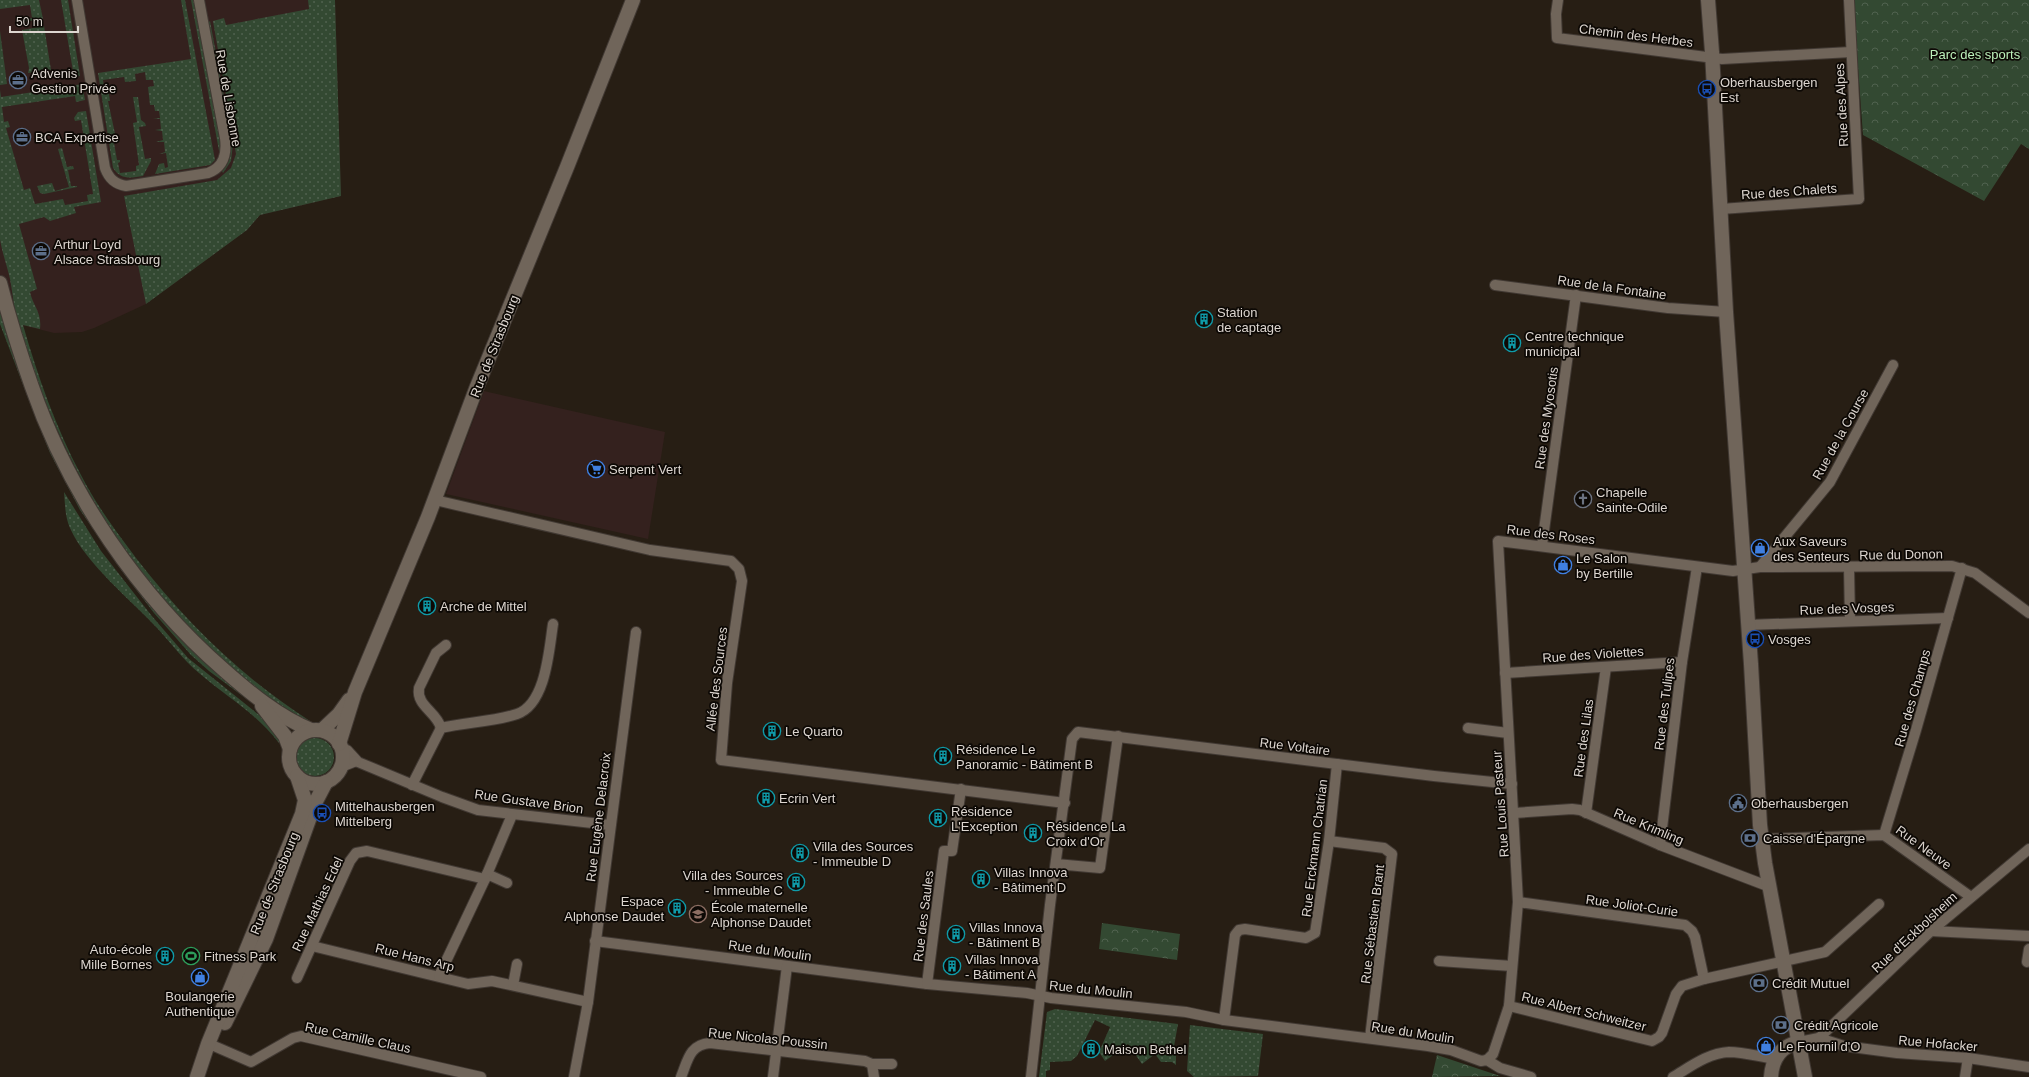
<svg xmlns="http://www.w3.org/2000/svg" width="2029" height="1077" viewBox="0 0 2029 1077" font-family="Arial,sans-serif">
	<defs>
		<pattern id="grass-dots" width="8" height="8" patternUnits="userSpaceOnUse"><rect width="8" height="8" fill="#334932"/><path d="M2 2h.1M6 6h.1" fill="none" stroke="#50624f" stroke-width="1.8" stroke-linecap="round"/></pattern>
		<pattern id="park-crowns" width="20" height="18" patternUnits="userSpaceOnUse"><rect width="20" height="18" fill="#334932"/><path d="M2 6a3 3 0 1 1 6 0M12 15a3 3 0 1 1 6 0" fill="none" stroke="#50624f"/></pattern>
	</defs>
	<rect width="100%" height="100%" fill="#271e14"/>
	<g fill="#34211e">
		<path d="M0 0H335L341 196 260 215 247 230 146 304 94 328 82 332 54 333 18 324 0 317Z"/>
		<path d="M484 391 665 432 648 539 446 494Z"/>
	</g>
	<g fill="url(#grass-dots)">
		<path d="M0 0H39L43 19 23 22V20L32 18 30 5 0 9Z"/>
		<path d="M61 0H68L80 76 74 77Z"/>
		<path d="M181 0H185L215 160 210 165 155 174 159 164 164 163 165 168 168 167 166 153 159 154 165 152 164 142H156L163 140 162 131 155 130 161 129 160 119H153L160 118 159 111H155L154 105H150L148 87 154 86 153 80H146L145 72 135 74 136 81 125 82 124 77 103 80 104 87H108L110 101H108L117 143H114L117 160H120V162L118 163 120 173 136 171V166L139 165 133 123 137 122 133 97H138L141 120 145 123 146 126 139 127 145 159 151 158V161L143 176C130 178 121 180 113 168L98 73 191 59Z"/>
		<path d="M191 0H194L221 144 220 156Z"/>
		<path d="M308 0H335L341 196 260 215 247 230 146 304 124 196 217 180 231 168 236 154 213 21 224 18 226 25 309 9Z"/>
		<path d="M210 21 233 144 231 161 223 173 222 171C230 163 231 155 231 144L208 23Z"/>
		<path d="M44 26 51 70 28 73 29 68 22 30Z"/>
		<path d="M0 31 7 84 0 85Z"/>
		<path d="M82 84 85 100 76 102 75 96 2 107 4 122 8 121 10 127 6 128 24 190 30 188 35 204 63 199 65 205 88 201 87 195 93 194 81 120 75 121 74 118 78 112 86 111 101 202 74 207 76 213 50 221 44 217 19 224 37 289 30 292C33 306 42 312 40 329L23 325C38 377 56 428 81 475 96 505 116 531 136 558 186 622 241 677 310 721L309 722C162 640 66 484 19 326 14 312 13 294 10 279 7 266 2 252 0 239 0 225 0 209 0 194 0 160 0 125 0 90L1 97 53 89 55 95 77 92 76 85Z"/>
		<path d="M62 148 67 167 73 166 74 169 68 170 71 186H77V187L44 194 40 193 37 186 52 183 55 191 69 187 58 149Z"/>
		<path d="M0 302 86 512 256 706 209 671 191 655 154 613 122 571 80 510 50 453 33 411 0 324Z"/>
		<path d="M64 492 101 551 151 615 188 658 264 719 279 738V743C255 712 228 698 199 673 183 660 172 644 158 629 132 601 85 563 70 528 65 517 65 504 64 492Z"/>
		<circle cx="315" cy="757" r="19"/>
		<path d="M1055 1009 1178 1024 1173 1052 1176 1054V1065L1172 1062H1161L1155 1054 1142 1064 1128 1044 1105 1061 1099 1052 1110 1027 1095 1020 1077 1056 1071 1061 1050 1062V1070L1046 1071V1077H1039L1047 1012Z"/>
		<path d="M1190 1025 1263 1034 1258 1076 1194 1077 1187 1071Z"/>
	</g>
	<g fill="url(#park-crowns)">
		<path d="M1853 0H2029V149L2021 144 1984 201 1863 135Z"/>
		<path d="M1102 923 1180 934 1177 960 1099 949Z"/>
		<path d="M1437 1055 1500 1076 1432 1077Z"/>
	</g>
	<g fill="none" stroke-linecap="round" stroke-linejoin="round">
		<defs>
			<g id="street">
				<path d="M77 0 105 168C109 179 115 184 126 186L208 173C224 167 227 154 225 138L199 0"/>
				<path d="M1558 0 1556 14 1557 38 1722 59 1851 52"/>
				<path d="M1721 209 1859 199 1849 0"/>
				<path d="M1495 285 1668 308 1726 312"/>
				<path d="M435 500 650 550 731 561 739 569 742 581 727 683 721 760 1065 803"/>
				<path d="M1542 545 1576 295"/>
				<path d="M1760 567 1830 482 1893 365"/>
				<path d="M1849 567 1850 621"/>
				<path d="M1747 625 1948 618"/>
				<path d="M1505 673 1682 662"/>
				<path d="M441 728C437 712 416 706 419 688L436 653 446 645"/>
				<path d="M1468 728 1508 733"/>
				<path d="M342 750H347L358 762 442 797 478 810 610 825"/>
				<path d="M341 767 356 761"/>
				<path d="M412 785 441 728C466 722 493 722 517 714 546 704 549 650 553 624"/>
				<path d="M1514 813 1572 809 1580 810 1660 845 1770 887"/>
				<path d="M1586 813 1606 667"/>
				<path d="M1884 835 1916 730 1962 568"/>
				<path d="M1762 839 1884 835 1971 897"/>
				<path d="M1329 841 1384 848 1392 854 1370 1038"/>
				<path d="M1660 845 1682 662 1697 567"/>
				<path d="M1056 864 1100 868 1118 736"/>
				<path d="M487 874 507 883"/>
				<path d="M1518 902 1685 925 1692 931 1695 937 1704 979"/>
				<path d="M1931 931 2029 936"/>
				<path d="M595 941 927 984 1027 993 1051 998 1186 1012 1224 1020 1428 1046 1451 1050 1481 1061 1487 1060 1500 1068 1531 1077"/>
				<path d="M312 946 468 984 492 981 588 1002"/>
				<path d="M1439 961 1512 966"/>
				<path d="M2027 962 2029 949"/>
				<path d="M439 976 485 879 512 815"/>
				<path d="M297 978 350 861 356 853 367 851 485 879"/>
				<path d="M927 984 944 851H952L961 789"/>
				<path d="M513 985 517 964"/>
				<path d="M1509 1006 1652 1041 1659 1037 1662 1033 1676 994 1682 986 1704 979 1825 952 1879 904"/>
				<path d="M1224 1020 1235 935 1239 930 1245 929 1306 938 1315 933 1329 841 1337 764"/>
				<path d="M1819 1038 1931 931 2029 849"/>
				<path d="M1799 1042 1819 1038 1844 1046 1897 1053 1968 1058 2029 1067"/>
				<path d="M214 1046 251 1062 293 1038 301 1036 481 1077"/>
				<path d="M1487 1060 1493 1054 1509 1006 1518 902 1498 541 1733 571 1760 567 1952 566 1975 573 2029 613"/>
				<path d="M574 1077 588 1002 636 632"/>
				<path d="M681 1077C688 1060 689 1045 710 1043L865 1061 872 1064"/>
				<path d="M773 1077 787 966"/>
				<path d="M874 1077 872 1064H892"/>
				<path d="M1031 1077 1050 905 1072 739 1078 732 1434 776 1512 784"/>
				<path d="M1673 1077C1690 1067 1708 1053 1729 1052 1744 1052 1760 1057 1775 1059"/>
				<path d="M1965 1077 1968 1058"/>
			</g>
			<g id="secondary">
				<path d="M1708 0 1712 52 1726 312 1751 664 1760 825 1765 863 1805 1077"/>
				<path d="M0 283C9 318 20 353 32 387 69 494 139 596 224 670 250 693 279 717 311 730"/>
				<path d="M262 706 285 736 290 749"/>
				<path d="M322 730 339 714 349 700"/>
				<circle cx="316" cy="757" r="27"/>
				<path d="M339 744 355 692 428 517 476 389 567 167 633 0"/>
				<path d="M225 1023 266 939 315 803 326 782"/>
				<path d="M197 1077 208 1044 302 814 305 800 297 776"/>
				<path d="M1771 1077C1772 1059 1781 1046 1799 1042"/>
			</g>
		</defs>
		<use href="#street" stroke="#413933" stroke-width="12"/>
		<use href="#secondary" stroke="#413933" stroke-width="16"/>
		<use href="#street" stroke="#70655a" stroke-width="10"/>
		<use href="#secondary" stroke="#70655a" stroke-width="14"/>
	</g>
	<defs>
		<symbol id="office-ring" viewBox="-11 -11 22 22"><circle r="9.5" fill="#0d0905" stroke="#5c6f8a" stroke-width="1.5"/><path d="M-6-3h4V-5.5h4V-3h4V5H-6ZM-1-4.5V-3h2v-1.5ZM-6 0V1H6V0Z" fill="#5c6f8a"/></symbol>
		<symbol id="bus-ring" viewBox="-11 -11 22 22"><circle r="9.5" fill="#0d0905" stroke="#1a4fb4" stroke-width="1.5"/><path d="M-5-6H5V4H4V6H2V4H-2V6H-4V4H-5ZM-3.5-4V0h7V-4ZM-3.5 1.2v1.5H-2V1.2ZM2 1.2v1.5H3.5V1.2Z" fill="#1a4fb4"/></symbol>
		<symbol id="building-ring" viewBox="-11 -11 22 22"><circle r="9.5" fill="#0d0905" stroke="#0f9aa8" stroke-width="1.5"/><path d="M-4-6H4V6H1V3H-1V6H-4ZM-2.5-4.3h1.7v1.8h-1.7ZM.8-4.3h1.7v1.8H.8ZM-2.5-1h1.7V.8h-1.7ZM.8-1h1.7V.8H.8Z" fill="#0f9aa8"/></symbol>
		<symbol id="supermarket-ring" viewBox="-11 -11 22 22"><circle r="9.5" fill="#0d0905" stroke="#3f7fe0" stroke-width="1.5"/><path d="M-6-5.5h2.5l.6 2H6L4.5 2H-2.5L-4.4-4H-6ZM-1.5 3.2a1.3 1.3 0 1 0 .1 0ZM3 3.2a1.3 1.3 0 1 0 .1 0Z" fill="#3f7fe0"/></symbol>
		<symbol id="church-ring" viewBox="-11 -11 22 22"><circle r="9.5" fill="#0d0905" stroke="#6b7280" stroke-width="1.5"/><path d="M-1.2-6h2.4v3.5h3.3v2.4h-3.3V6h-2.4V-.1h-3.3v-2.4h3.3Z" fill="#6b7280"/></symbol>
		<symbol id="shop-ring" viewBox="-11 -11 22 22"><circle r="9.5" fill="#0d0905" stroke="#3f7fe0" stroke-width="1.5"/><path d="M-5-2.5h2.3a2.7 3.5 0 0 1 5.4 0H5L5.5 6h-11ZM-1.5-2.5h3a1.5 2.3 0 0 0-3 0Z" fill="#3f7fe0"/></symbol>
		<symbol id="civic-ring" viewBox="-11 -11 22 22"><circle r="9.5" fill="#0d0905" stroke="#5c6f8a" stroke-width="1.5"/><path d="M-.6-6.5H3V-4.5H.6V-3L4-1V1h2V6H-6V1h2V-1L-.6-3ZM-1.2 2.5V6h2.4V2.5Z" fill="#5c6f8a"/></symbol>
		<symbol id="bank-ring" viewBox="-11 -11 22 22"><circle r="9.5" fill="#0d0905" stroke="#5c6f8a" stroke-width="1.5"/><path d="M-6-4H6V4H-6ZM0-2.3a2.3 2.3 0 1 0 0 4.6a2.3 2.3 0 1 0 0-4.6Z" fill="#5c6f8a"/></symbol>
		<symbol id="school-ring" viewBox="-11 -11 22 22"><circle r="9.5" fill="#0d0905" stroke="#8d6e63" stroke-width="1.5"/><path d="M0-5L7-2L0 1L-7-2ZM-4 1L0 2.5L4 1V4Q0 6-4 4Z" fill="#8d6e63"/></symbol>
		<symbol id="stadium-ring" viewBox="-11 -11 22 22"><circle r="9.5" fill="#0d0905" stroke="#2e9e5b" stroke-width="1.5"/><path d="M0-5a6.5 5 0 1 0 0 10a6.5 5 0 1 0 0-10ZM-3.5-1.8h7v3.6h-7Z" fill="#2e9e5b"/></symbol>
	</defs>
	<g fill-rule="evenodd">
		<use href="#office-ring" x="8" y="70" width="20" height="20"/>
		<use href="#bus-ring" x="1697" y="79" width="20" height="20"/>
		<use href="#office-ring" x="12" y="127" width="20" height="20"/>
		<use href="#office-ring" x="31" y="241" width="20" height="20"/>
		<use href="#building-ring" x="1194" y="309" width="20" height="20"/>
		<use href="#building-ring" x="1502" y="333" width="20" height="20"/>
		<use href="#supermarket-ring" x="586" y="459" width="20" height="20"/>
		<use href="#church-ring" x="1573" y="489" width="20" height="20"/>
		<use href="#shop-ring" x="1750" y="538" width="20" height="20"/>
		<use href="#shop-ring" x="1553" y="555" width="20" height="20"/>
		<use href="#building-ring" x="417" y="596" width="20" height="20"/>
		<use href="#bus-ring" x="1745" y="629" width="20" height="20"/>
		<use href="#building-ring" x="762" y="721" width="20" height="20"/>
		<use href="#building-ring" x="933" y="746" width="20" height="20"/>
		<use href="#building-ring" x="756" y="788" width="20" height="20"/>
		<use href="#civic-ring" x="1728" y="793" width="20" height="20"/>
		<use href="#bus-ring" x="312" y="803" width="20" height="20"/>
		<use href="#building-ring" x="928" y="808" width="20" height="20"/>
		<use href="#building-ring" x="1023" y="823" width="20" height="20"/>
		<use href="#bank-ring" x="1740" y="828" width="20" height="20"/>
		<use href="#building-ring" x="790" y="843" width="20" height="20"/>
		<use href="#building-ring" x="971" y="869" width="20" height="20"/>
		<use href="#building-ring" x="786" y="872" width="20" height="20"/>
		<use href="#building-ring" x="667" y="898" width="20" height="20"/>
		<use href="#school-ring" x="688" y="904" width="20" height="20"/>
		<use href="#building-ring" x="946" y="924" width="20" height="20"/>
		<use href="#building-ring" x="155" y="946" width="20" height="20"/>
		<use href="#stadium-ring" x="181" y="946" width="20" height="20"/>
		<use href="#building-ring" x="942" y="956" width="20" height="20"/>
		<use href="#shop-ring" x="190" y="967" width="20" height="20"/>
		<use href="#bank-ring" x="1749" y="973" width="20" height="20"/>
		<use href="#bank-ring" x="1771" y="1015" width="20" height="20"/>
		<use href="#shop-ring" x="1756" y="1036" width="20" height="20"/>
		<use href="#building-ring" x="1081" y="1039" width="20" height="20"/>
	</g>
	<g text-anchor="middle" stroke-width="3.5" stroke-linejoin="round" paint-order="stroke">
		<g font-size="13" fill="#ddd6d0" stroke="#0d0905">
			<text transform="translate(1636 35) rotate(7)" y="5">Chemin des Herbes</text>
			<text transform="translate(229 98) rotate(80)" y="5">Rue de Lisbonne</text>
			<text transform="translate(1841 105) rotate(-93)" y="5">Rue des Alpes</text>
			<text transform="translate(1789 191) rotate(-4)" y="5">Rue des Chalets</text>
			<text transform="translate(1612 287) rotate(8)" y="5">Rue de la Fontaine</text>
			<text transform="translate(494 346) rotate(-68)" y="5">Rue de Strasbourg</text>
			<text transform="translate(1546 418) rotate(-82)" y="5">Rue des Myosotis</text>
			<text transform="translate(1840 434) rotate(-61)" y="5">Rue de la Course</text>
			<text transform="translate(1551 534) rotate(7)" y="5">Rue des Roses</text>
			<text transform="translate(1901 554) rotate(-1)" y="5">Rue du Donon</text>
			<text transform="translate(1847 608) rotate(-2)" y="5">Rue des Vosges</text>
			<text transform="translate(1593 654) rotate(-4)" y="5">Rue des Violettes</text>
			<text transform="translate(716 679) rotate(-83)" y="5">Allée des Sources</text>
			<text transform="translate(1912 698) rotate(-74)" y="5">Rue des Champs</text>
			<text transform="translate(1664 704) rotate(-83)" y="5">Rue des Tulipes</text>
			<text transform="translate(1583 738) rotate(-82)" y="5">Rue des Lilas</text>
			<text transform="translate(1295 746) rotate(7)" y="5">Rue Voltaire</text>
			<text transform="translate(529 801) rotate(8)" y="5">Rue Gustave Brion</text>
			<text transform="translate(1500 804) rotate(-94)" y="5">Rue Louis Pasteur</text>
			<text transform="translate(598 817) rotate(-83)" y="5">Rue Eugène Delacroix</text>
			<text transform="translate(1649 826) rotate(23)" y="5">Rue Krimling</text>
			<text transform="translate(1924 847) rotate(36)" y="5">Rue Neuve</text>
			<text transform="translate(1314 848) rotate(-83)" y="5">Rue Erckmann Chatrian</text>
			<text transform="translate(274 883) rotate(-68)" y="5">Rue de Strasbourg</text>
			<text transform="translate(317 904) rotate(-65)" y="5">Rue Mathias Edel</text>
			<text transform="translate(1632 905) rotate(8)" y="5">Rue Joliot-Curie</text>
			<text transform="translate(923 916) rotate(-83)" y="5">Rue des Saules</text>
			<text transform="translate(1372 924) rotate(-83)" y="5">Rue Sébastien Brant</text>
			<text transform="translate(1914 932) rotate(-43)" y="5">Rue d'Eckbolsheim</text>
			<text transform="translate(770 950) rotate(8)" y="5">Rue du Moulin</text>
			<text transform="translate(415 957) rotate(14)" y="5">Rue Hans Arp</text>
			<text transform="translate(1091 989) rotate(6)" y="5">Rue du Moulin</text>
			<text transform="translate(1584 1011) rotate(14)" y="5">Rue Albert Schweitzer</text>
			<text transform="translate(1413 1032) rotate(9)" y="5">Rue du Moulin</text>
			<text transform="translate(358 1037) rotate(12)" y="5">Rue Camille Claus</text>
			<text transform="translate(768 1038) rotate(6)" y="5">Rue Nicolas Poussin</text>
			<text transform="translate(1938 1043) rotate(5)" y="5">Rue Hofacker</text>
		</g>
		<g font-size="13" fill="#bcf0ba" stroke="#0d0905">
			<text x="1975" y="59">Parc des sports</text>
		</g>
		<g font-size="13" fill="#ddd6d0" stroke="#0d0905" text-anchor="start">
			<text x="31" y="78">Advenis<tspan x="31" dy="15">Gestion Privée</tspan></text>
			<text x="1720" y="87">Oberhausbergen<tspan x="1720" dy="15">Est</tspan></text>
			<text x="35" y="142">BCA Expertise</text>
			<text x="54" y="249">Arthur Loyd<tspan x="54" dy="15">Alsace Strasbourg</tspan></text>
			<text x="1217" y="317">Station<tspan x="1217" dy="15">de captage</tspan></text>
			<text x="1525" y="341">Centre technique<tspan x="1525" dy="15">municipal</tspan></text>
			<text x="609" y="474">Serpent Vert</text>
			<text x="1596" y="497">Chapelle<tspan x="1596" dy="15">Sainte-Odile</tspan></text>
			<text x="1773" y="546">Aux Saveurs<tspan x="1773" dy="15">des Senteurs</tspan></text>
			<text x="1576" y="563">Le Salon<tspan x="1576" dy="15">by Bertille</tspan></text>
			<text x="440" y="611">Arche de Mittel</text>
			<text x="1768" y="644">Vosges</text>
			<text x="785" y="736">Le Quarto</text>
			<text x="956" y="754">Résidence Le<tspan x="956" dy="15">Panoramic - Bâtiment B</tspan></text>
			<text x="779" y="803">Ecrin Vert</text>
			<text x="1751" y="808">Oberhausbergen</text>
			<text x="335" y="811">Mittelhausbergen<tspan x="335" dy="15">Mittelberg</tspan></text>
			<text x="951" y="816">Résidence<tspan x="951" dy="15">L'Exception</tspan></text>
			<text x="1046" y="831">Résidence La<tspan x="1046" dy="15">Croix d'Or</tspan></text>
			<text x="1763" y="843">Caisse d'Épargne</text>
			<text x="813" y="851">Villa des Sources<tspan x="813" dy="15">- Immeuble D</tspan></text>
			<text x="994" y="877">Villas Innova<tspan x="994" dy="15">- Bâtiment D</tspan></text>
			<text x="783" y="880" text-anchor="end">Villa des Sources<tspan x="783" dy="15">- Immeuble C</tspan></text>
			<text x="664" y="906" text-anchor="end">Espace<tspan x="664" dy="15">Alphonse Daudet</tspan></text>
			<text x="711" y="912">École maternelle<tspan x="711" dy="15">Alphonse Daudet</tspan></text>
			<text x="969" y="932">Villas Innova<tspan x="969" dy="15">- Bâtiment B</tspan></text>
			<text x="152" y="954" text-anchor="end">Auto-école<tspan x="152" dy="15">Mille Bornes</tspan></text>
			<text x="204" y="961">Fitness Park</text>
			<text x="965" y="964">Villas Innova<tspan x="965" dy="15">- Bâtiment A</tspan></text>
			<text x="1772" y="988">Crédit Mutuel</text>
			<text x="200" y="1001" text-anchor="middle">Boulangerie<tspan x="200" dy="15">Authentique</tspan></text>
			<text x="1794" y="1030">Crédit Agricole</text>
			<text x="1779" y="1051">Le Fournil d'O</text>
			<text x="1104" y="1054">Maison Bethel</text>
		</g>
	</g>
	<path d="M10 26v6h68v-6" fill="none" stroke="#ddd6d0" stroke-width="2"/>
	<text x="16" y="26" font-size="12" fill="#ddd6d0" stroke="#0d0905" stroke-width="3" paint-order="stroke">50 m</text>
</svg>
